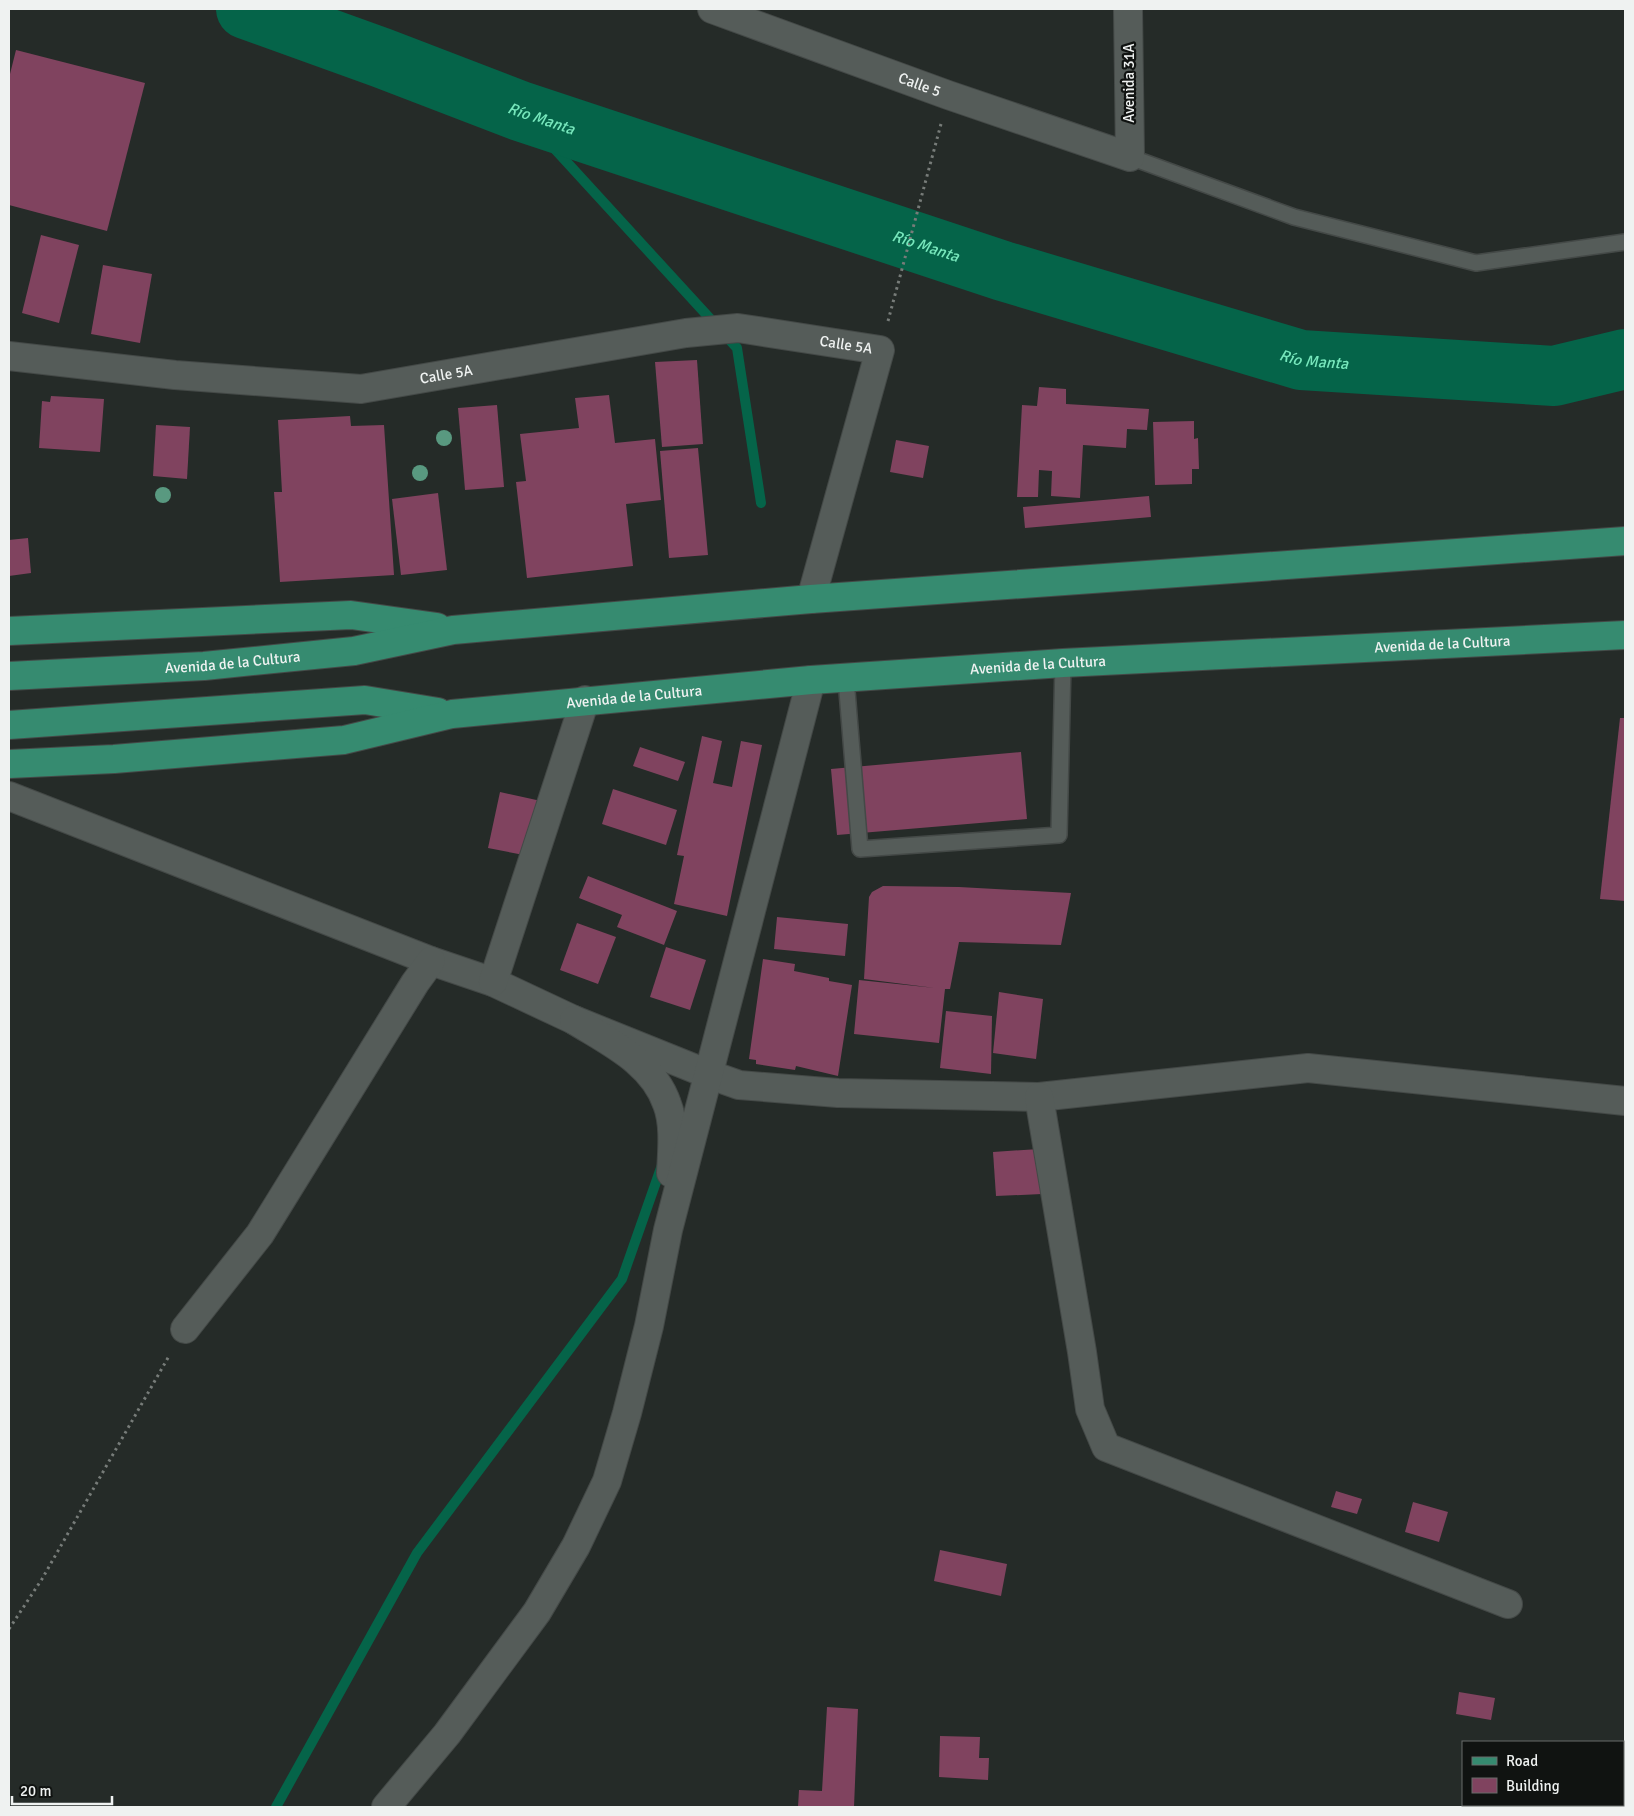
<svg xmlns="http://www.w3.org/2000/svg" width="1634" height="1816" viewBox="0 0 1634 1816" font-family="Signika,sans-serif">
	<rect width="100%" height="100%" fill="#252b28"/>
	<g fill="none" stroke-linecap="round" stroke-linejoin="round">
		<g stroke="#056449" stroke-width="10">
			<path d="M520 111 737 348 761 503"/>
			<path d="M276 1807 417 1553 622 1279 662 1165"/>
		</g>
		<path stroke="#056449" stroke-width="60" id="s1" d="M246 9 382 58 520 111 1003 271 1301 360 1554 376 1625 359"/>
	</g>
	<g fill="#80435f">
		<path d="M16 50 145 83 107 231 9 205V78Z"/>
		<path d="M41 235 79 245 59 323 22 313Z"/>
		<path d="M103 265 152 274 140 343 91 334Z"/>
		<path d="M697 360 703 444 662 447 655 362Z"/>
		<path d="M1039 387 1066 389V404L1149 409 1147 430 1127 429 1126 448 1083 445 1080 498 1051 496 1052 471 1039 470 1038 497H1017L1022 405 1037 406Z"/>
		<path d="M609 395 615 443 655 439 661 500 626 504 633 566 527 578 516 482 526 481 520 434 579 428 575 398Z"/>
		<path d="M51 396 104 399 100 452 39 448 42 401 50 402Z"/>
		<path d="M497 405 504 487 465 490 458 408Z"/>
		<path d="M350 416 351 426 384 425 394 575 280 582 274 492H282L278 420Z"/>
		<path d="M1194 421V439L1198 438 1199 469H1192V484L1155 485 1153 422Z"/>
		<path d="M156 425 190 427 187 479 153 476Z"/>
		<path d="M896 440 929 446 923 478 890 472Z"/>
		<path d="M698 448 708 555 669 558 660 451Z"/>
		<path d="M438 493 447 570 401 575 392 499Z"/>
		<path d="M1149 496 1151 517 1025 528 1023 507Z"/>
		<path d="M28 538 31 573 9 576V540Z"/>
		<path d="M1620 718H1625V901L1600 899Z"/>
		<path d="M702 736 722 741 713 783 732 787 741 741 762 745 727 916 674 904 684 856 677 855Z"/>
		<path d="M640 747 685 762 678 781 633 766Z"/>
		<path d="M1021 752 1027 819 837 835 831 769Z"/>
		<path d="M613 789 677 810 666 845 602 824Z"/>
		<path d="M500 792 541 801 529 856 488 848Z"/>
		<path d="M588 876 677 911 664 945 617 927 622 915 579 898Z"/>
		<path d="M883 886 959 887 1071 893 1061 945 959 942 950 989H945L939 1043 854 1034 859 980 935 988 864 979 869 897 872 892Z"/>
		<path d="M777 917 848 924 845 956 774 949Z"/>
		<path d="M577 923 616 937 598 984 560 970Z"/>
		<path d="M666 947 706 960 690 1010 650 997Z"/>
		<path d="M763 959 795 964 794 971 829 978V981L852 985 838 1076 796 1066 795 1070 756 1064V1060L749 1059Z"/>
		<path d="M999 992 1043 999 1036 1059 993 1053Z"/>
		<path d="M946 1011 992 1016 991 1074 940 1068Z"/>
		<path d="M1039 1149 1042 1194 996 1196 993 1152Z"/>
		<path d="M1336 1491 1362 1499 1357 1514 1331 1507Z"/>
		<path d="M1413 1502 1448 1512 1439 1542 1405 1532Z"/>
		<path d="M940 1550 1007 1564 1001 1596 934 1581Z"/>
		<path d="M1459 1692 1495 1698 1491 1720 1456 1714Z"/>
		<path d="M827 1707 858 1709 854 1807H798L799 1790 822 1791Z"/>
		<path d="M940 1736 980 1737 979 1758H989L988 1780 939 1777Z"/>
		<path d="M1623 1754H1625V1773L1623 1766Z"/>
	</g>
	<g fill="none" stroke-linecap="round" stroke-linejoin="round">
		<defs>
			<g id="service">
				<path d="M1130 157 1294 217 1476 263 1625 242"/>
				<path d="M846 679 860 849 1059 835 1063 663"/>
			</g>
			<g id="minor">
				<path id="s2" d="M712 9 948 95 1130 157 1128 9"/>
				<path id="s3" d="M9 356 175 375 361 389 686 333 738 328 880 350 811 599"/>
				<path d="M9 796 431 961 493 982 574 1020 708 1074 739 1085 838 1093 1039 1097 1308 1068 1625 1101"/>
				<path d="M493 982 585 700"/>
				<path d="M1039 1097 1082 1352 1090 1409 1106 1447 1508 1604"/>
				<path d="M185 1329 260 1234 415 983 431 961"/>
			</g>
			<g id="tertiary">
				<path d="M574 1020C609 1042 653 1062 667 1104 675 1124 672 1152 671 1173"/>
				<path d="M386 1807 447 1734 537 1612 576 1546 607 1481 627 1413 649 1326 668 1230 811 680"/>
			</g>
			<g id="primary">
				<path d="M9 631 351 615 437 627"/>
				<path id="s4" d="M9 676 204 666 354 651 453 630 811 599 1625 541"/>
				<path d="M9 725 365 700 438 712"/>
				<path id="s5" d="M9 764 114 759 344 740 452 714 811 680 1063 663 1625 635"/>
			</g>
		</defs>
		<use href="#service" stroke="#444947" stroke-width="18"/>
		<use href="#minor" stroke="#444947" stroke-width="30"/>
		<use href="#tertiary" stroke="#444947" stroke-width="30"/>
		<use href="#primary" stroke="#444947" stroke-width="30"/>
		<g stroke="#777c79" stroke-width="3" stroke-dasharray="2.5 4" stroke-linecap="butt">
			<path d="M888 321 941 124"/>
			<path d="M9 1629 42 1579 169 1356"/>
		</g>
		<use href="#service" stroke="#555c59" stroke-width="15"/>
		<use href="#minor" stroke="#555c59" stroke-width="28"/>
		<use href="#tertiary" stroke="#555c59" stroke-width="28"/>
		<use href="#primary" stroke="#368b70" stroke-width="28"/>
	</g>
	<g fill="#599980">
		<circle cx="444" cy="438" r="8"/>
		<circle cx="420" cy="473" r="8"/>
		<circle cx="163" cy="495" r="8"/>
	</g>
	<g text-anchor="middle" stroke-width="4.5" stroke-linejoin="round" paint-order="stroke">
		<g font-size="15" fill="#eff2f1" stroke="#101311">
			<text transform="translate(1129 83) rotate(-90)" y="5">Avenida 31A</text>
			<text dy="5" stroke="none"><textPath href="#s2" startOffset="221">Calle 5</textPath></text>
			<text dy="5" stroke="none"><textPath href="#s3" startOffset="845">Calle 5A</textPath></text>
			<text dy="5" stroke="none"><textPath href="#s3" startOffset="440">Calle 5A</textPath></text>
			<text dy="5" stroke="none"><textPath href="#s5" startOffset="1440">Avenida de la Cultura</textPath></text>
			<text dy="5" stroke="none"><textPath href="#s4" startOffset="224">Avenida de la Cultura</textPath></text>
			<text dy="5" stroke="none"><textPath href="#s5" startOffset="1035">Avenida de la Cultura</textPath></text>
			<text dy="5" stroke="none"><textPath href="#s5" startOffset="630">Avenida de la Cultura</textPath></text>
		</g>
		<g font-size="16" font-style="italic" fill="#77e7bc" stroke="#101311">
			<text dy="6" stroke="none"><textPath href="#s1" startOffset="315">Río Manta</textPath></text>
			<text dy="6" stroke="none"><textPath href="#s1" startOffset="720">Río Manta</textPath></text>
			<text dy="6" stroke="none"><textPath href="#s1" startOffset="1125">Río Manta</textPath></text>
		</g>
	</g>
	<rect width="1634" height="1816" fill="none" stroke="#eff2f1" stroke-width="20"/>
	<rect x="1462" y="1741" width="162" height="65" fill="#101311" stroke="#696c6b"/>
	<rect x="1472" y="1757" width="25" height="8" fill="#368b70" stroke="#696c6b"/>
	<text x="1506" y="1766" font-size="15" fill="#eff2f1">Road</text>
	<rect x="1472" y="1778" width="25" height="15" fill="#80435f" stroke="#696c6b"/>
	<text x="1506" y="1791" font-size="15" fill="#eff2f1">Building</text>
	<path d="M12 1796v8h100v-8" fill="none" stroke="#eff2f1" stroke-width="2.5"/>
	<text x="20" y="1796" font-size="15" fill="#eff2f1" stroke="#101311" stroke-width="4" paint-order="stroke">20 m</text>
</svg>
